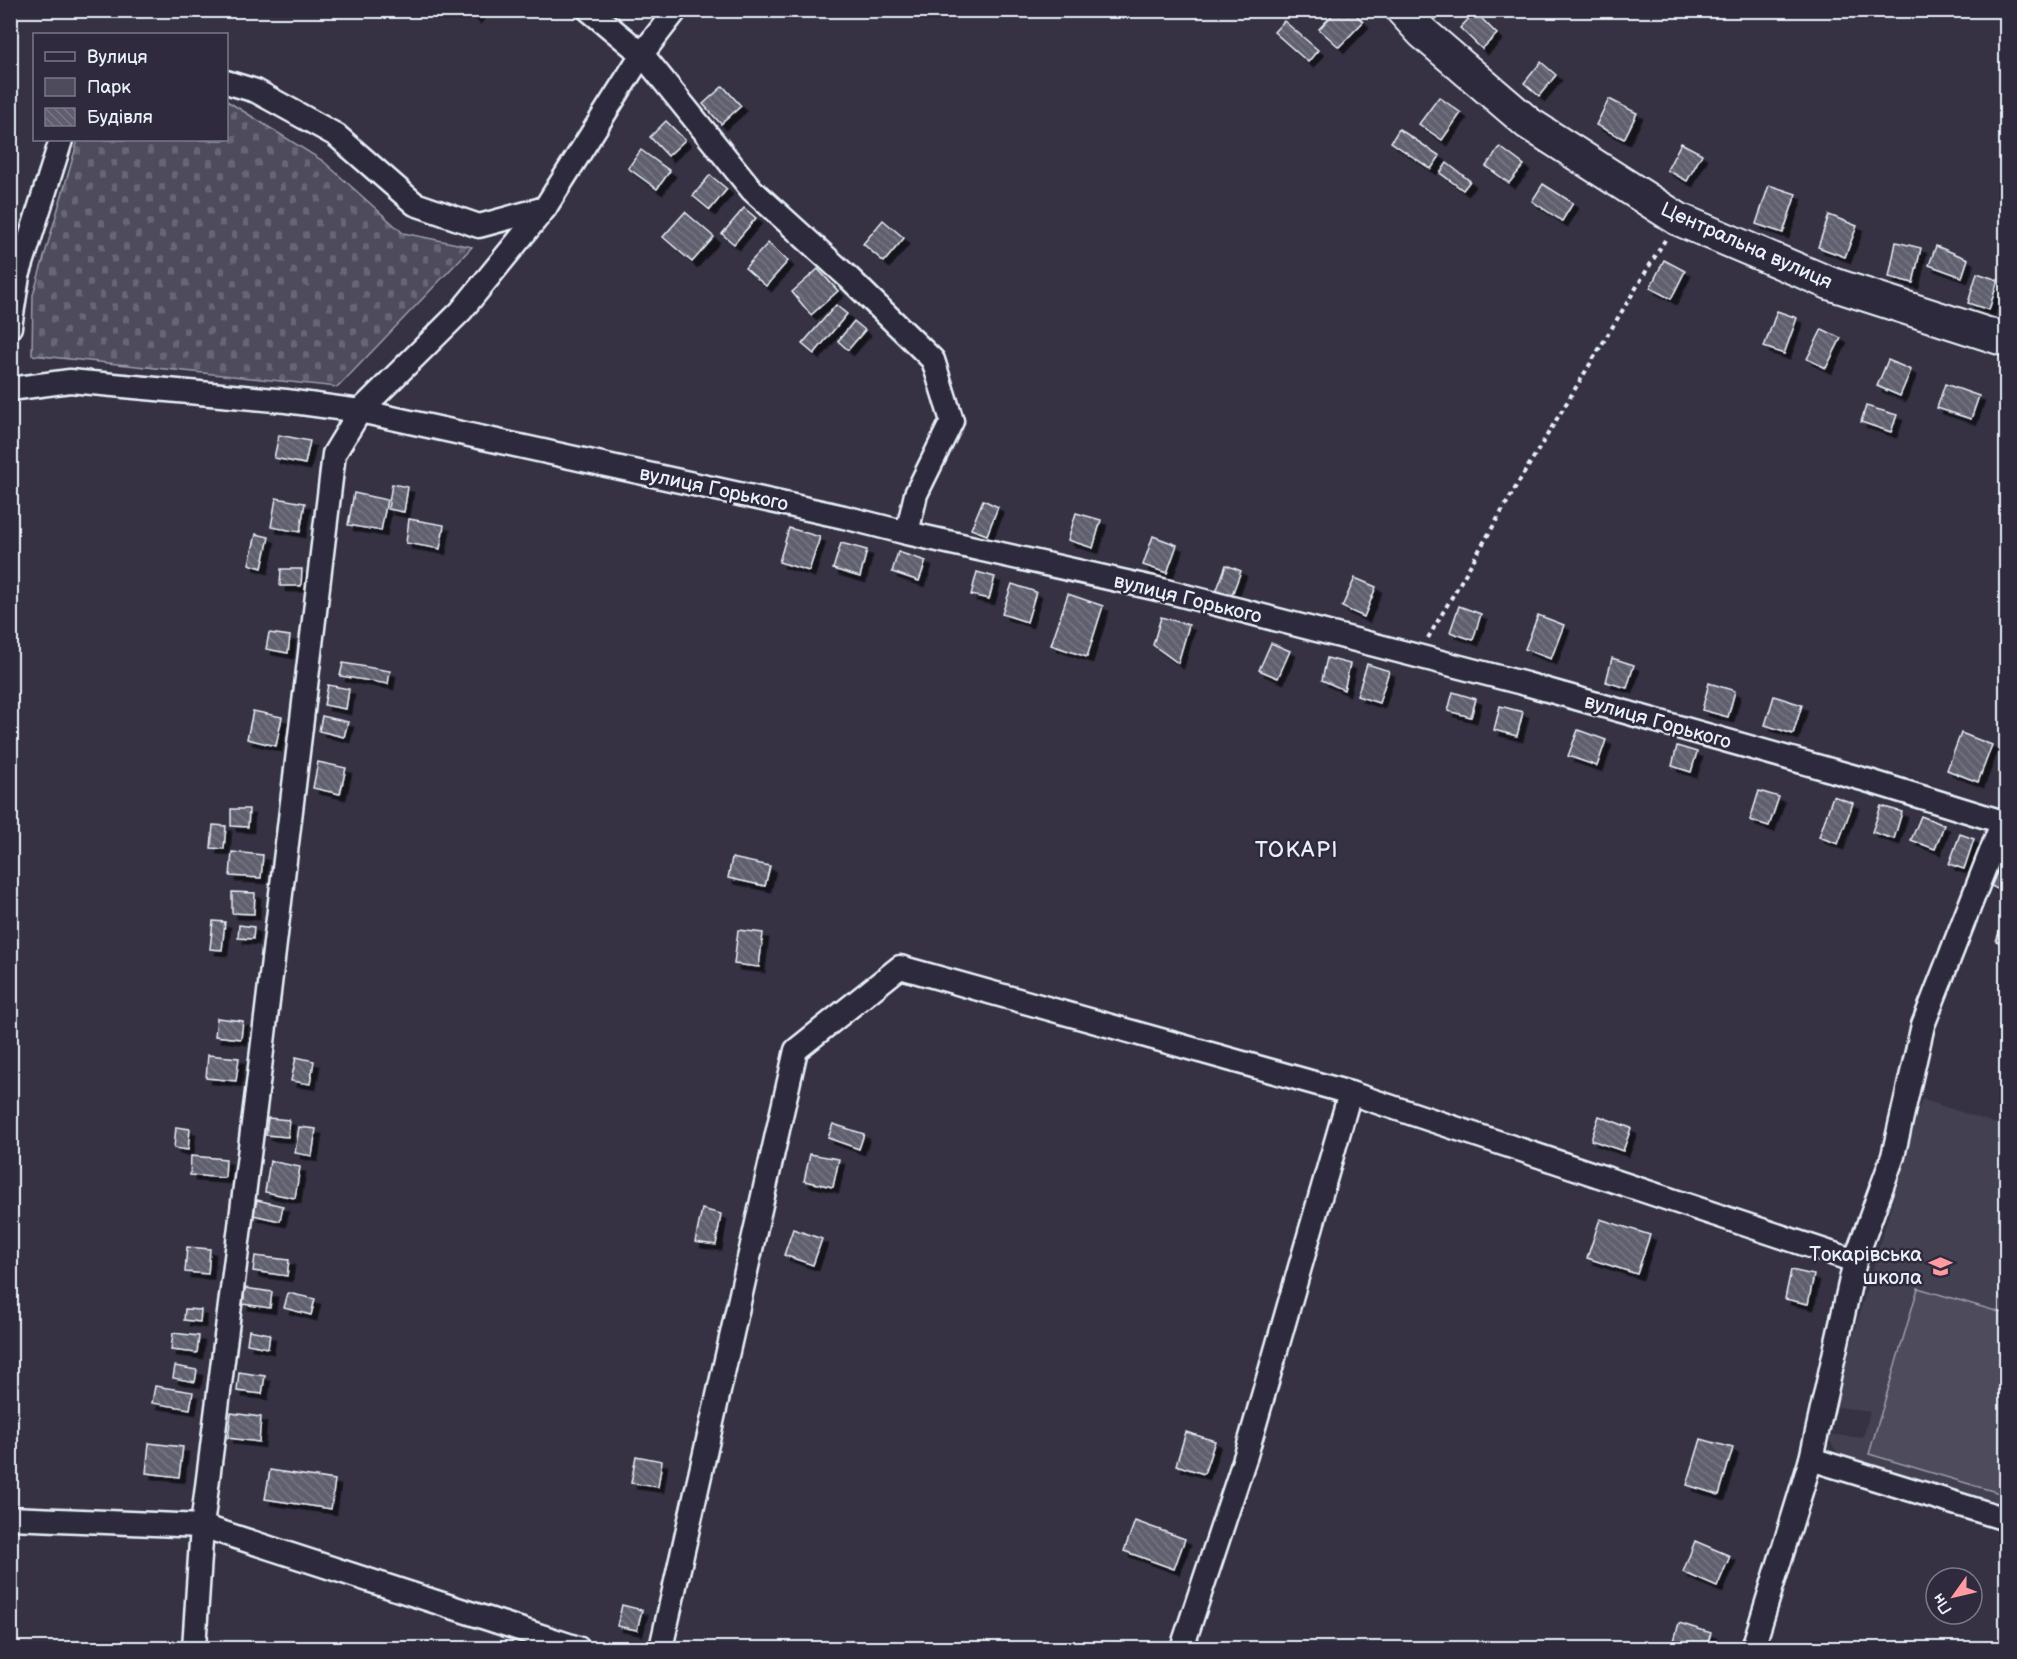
<svg xmlns="http://www.w3.org/2000/svg" width="2017" height="1659" viewBox="0 0 2017 1659" font-family="'Balsamiq Sans',sans-serif">
	<defs>
		<pattern id="cemetery-stones" width="16" height="16" patternUnits="userSpaceOnUse" patternTransform="scale(1.5)"><rect width="16" height="16" fill="#4d4b5c"/><path d="M2 7V4a2 2 0 0 1 4 0v3zM10 15v-3a2 2 0 0 1 4 0v3z" fill="#676574"/></pattern>
		<pattern id="building-back-hatch" width="6" height="6" patternUnits="userSpaceOnUse" patternTransform="scale(1.5)"><rect width="6" height="6" fill="#605e6e"/><path d="M-1 5l2 2M0 0l6 6M5-1l2 2" fill="none" stroke="#777683"/></pattern>
		<filter id="shadow"><feDropShadow dx="5.5" dy="5.5" stdDeviation="0" flood-color="#0009"/></filter>
	</defs>
	<rect width="100%" height="100%" fill="#363244"/>
	<filter id="ink" filterUnits="userSpaceOnUse"><feTurbulence type="fractalNoise" baseFrequency=".0167" numOctaves="2"/><feDisplacementMap in="SourceGraphic" scale="12" xChannelSelector="R" yChannelSelector="G"/><feConvolveMatrix kernelMatrix="1 2 1 2 8 2 1 2 1" color-interpolation-filters="sRGB"/></filter>
	<g filter="url(#ink)">
		<path fill="#433f51" d="M1922 1099 2006 1127V1513L1847 1466 1825 1434 1863 1438 1870 1412 1833 1406Z"/>
		<path fill="url(#cemetery-stones)" stroke="#9a9eaa" stroke-width="1.5" d="M227 101 323 161 403 233 472 247 338 387 32 355 33 295 78 140H226Z"/>
		<path fill="#4d4b5c" stroke="#9a9eaa" stroke-width="1.5" d="M1918 1288 2006 1314V1495L1869 1454Z"/>
		<g fill="url(#building-back-hatch)" stroke="#e8f1f8" stroke-width="1.5" filter="url(#shadow)">
			<path d="M467 10H482L475 18Z"/>
			<path d="M1337 10H1352L1363 22 1339 47 1319 29Z"/>
			<path d="M1475 12 1497 34 1482 49 1460 28Z"/>
			<path d="M1284 21 1318 50 1308 62 1274 32Z"/>
			<path d="M1541 62 1556 75 1539 96 1524 83Z"/>
			<path d="M723 86 741 106 721 124 703 104Z"/>
			<path d="M1439 97 1461 113 1442 140 1419 124Z"/>
			<path d="M1609 99 1637 113 1624 139 1596 125Z"/>
			<path d="M666 121 685 140 668 156 650 137Z"/>
			<path d="M1399 129 1440 156 1431 169 1391 142Z"/>
			<path d="M1681 143 1702 154 1687 181 1667 170Z"/>
			<path d="M1500 147 1524 165 1509 183 1486 166Z"/>
			<path d="M641 150 670 171 657 189 628 168Z"/>
			<path d="M1447 163 1470 181 1463 190 1440 173Z"/>
			<path d="M710 175 727 189 710 210 693 196Z"/>
			<path d="M1543 184 1573 203 1562 221 1532 201Z"/>
			<path d="M1769 185 1796 194 1783 233 1756 224Z"/>
			<path d="M744 208 756 218 734 244 722 234Z"/>
			<path d="M685 212 714 237 692 262 663 237Z"/>
			<path d="M1829 215 1857 226 1845 257 1818 247Z"/>
			<path d="M883 220 904 238 884 262 863 244Z"/>
			<path d="M1896 242 1921 248 1913 283 1889 277Z"/>
			<path d="M768 243 788 261 766 286 745 268Z"/>
			<path d="M1936 246 1968 259 1962 277 1929 265Z"/>
			<path d="M1664 260 1685 271 1671 299 1650 288Z"/>
			<path d="M818 269 838 291 811 315 792 292Z"/>
			<path d="M1977 273 1998 280 1989 310 1968 303Z"/>
			<path d="M836 305 847 314 814 354 802 344Z"/>
			<path d="M1777 311 1797 318 1784 354 1764 347Z"/>
			<path d="M854 321 865 330 848 350 838 341Z"/>
			<path d="M1822 329 1841 338 1826 368 1807 359Z"/>
			<path d="M1888 360 1911 370 1900 396 1877 386Z"/>
			<path d="M1945 384 1979 396 1971 419 1937 408Z"/>
			<path d="M1866 406 1897 415 1891 432 1861 422Z"/>
			<path d="M279 435 310 441 305 464 274 458Z"/>
			<path d="M392 484 408 487 404 512 388 509Z"/>
			<path d="M354 493 387 500 381 531 348 525Z"/>
			<path d="M276 498 305 503 300 532 271 527Z"/>
			<path d="M983 500 998 507 987 535 971 529Z"/>
			<path d="M1076 513 1101 520 1093 548 1068 540Z"/>
			<path d="M409 519 444 525 440 549 406 543Z"/>
			<path d="M789 528 820 537 809 571 779 562Z"/>
			<path d="M256 534 269 537 262 568 249 564Z"/>
			<path d="M1153 536 1177 545 1167 573 1143 565Z"/>
			<path d="M841 543 867 550 860 577 833 569Z"/>
			<path d="M898 552 926 561 919 581 892 572Z"/>
			<path d="M1226 565 1241 571 1230 600 1215 595Z"/>
			<path d="M281 569H302L301 586H280Z"/>
			<path d="M977 572 995 577 989 599 971 595Z"/>
			<path d="M1355 578 1376 587 1364 617 1342 607Z"/>
			<path d="M1012 584 1036 592 1027 622 1002 614Z"/>
			<path d="M1068 594 1103 606 1087 657 1051 645Z"/>
			<path d="M1459 606 1481 614 1473 640 1450 632Z"/>
			<path d="M1538 615 1564 625 1551 659 1525 649Z"/>
			<path d="M1161 617 1189 625 1178 663 1153 645Z"/>
			<path d="M269 633 290 636 288 653 266 649Z"/>
			<path d="M1271 643 1290 651 1278 678 1259 670Z"/>
			<path d="M1327 658 1350 664 1344 690 1322 680Z"/>
			<path d="M1612 658 1634 665 1627 688 1606 682Z"/>
			<path d="M343 663 390 671 388 684 340 676Z"/>
			<path d="M1367 664 1389 671 1379 703 1357 696Z"/>
			<path d="M1709 683 1735 691 1728 717 1702 710Z"/>
			<path d="M328 685 349 689 346 709 324 705Z"/>
			<path d="M1453 692 1476 699 1471 717 1448 711Z"/>
			<path d="M1774 696 1802 705 1793 734 1765 725Z"/>
			<path d="M1500 706 1523 712 1517 736 1494 730Z"/>
			<path d="M253 711 282 717 276 746 247 739Z"/>
			<path d="M322 716 348 722 344 737 319 731Z"/>
			<path d="M1578 730 1606 740 1597 766 1568 756Z"/>
			<path d="M1961 733 1992 745 1978 782 1947 770Z"/>
			<path d="M1677 746 1697 752 1691 772 1672 766Z"/>
			<path d="M318 762 346 768 340 794 313 788Z"/>
			<path d="M2006 778V798L2000 795Z"/>
			<path d="M1759 791 1779 797 1769 826 1750 820Z"/>
			<path d="M1833 796 1853 803 1838 844 1819 837Z"/>
			<path d="M1881 806 1902 812 1894 839 1872 832Z"/>
			<path d="M231 809H249L248 827 231 826Z"/>
			<path d="M1921 816 1944 825 1935 849 1911 840Z"/>
			<path d="M213 825 226 826 224 849 211 848Z"/>
			<path d="M1960 834 1974 839 1964 869 1949 864Z"/>
			<path d="M2006 851V893L1991 886Z"/>
			<path d="M232 852 263 855 261 878 230 876Z"/>
			<path d="M732 858 770 866 765 886 728 878Z"/>
			<path d="M232 892 255 893 254 914 232 913Z"/>
			<path d="M213 921 225 922 222 950 210 949Z"/>
			<path d="M2003 921 2006 922V945L1996 941Z"/>
			<path d="M239 925 254 927 253 939 238 938Z"/>
			<path d="M738 930 763 933 759 967 734 964Z"/>
			<path d="M217 1018 243 1021 241 1039 215 1036Z"/>
			<path d="M208 1055 239 1058 236 1081 206 1078Z"/>
			<path d="M296 1057 314 1061 310 1084 291 1081Z"/>
			<path d="M1599 1116 1631 1128 1623 1151 1591 1140Z"/>
			<path d="M268 1118 289 1120 288 1137 266 1135Z"/>
			<path d="M833 1124 864 1134 859 1149 828 1138Z"/>
			<path d="M176 1127 190 1129 188 1150 174 1148Z"/>
			<path d="M299 1127 316 1129 312 1156 295 1153Z"/>
			<path d="M810 1154 839 1159 833 1187 804 1181Z"/>
			<path d="M191 1156 226 1159 225 1178 190 1175Z"/>
			<path d="M270 1161 300 1167 295 1198 265 1192Z"/>
			<path d="M257 1200 283 1206 280 1221 253 1215Z"/>
			<path d="M702 1209 721 1214 716 1245 695 1242Z"/>
			<path d="M1600 1219 1650 1235 1637 1274 1587 1258Z"/>
			<path d="M793 1229 822 1239 813 1265 784 1255Z"/>
			<path d="M187 1247 210 1249 208 1274 185 1272Z"/>
			<path d="M255 1256 289 1260 287 1276 253 1271Z"/>
			<path d="M1791 1270 1814 1275 1808 1304 1785 1299Z"/>
			<path d="M245 1288 272 1292 270 1308 243 1304Z"/>
			<path d="M288 1293 315 1299 311 1315 284 1308Z"/>
			<path d="M185 1309 201 1310 200 1322 184 1320Z"/>
			<path d="M249 1330 270 1334 268 1348 247 1344Z"/>
			<path d="M173 1333 199 1336 197 1353 171 1350Z"/>
			<path d="M175 1366 197 1370 195 1382 173 1378Z"/>
			<path d="M239 1372 265 1376 262 1394 237 1391Z"/>
			<path d="M155 1386 193 1392 190 1409 152 1403Z"/>
			<path d="M231 1413 261 1417 259 1442 228 1438Z"/>
			<path d="M1186 1432 1215 1441 1204 1474 1176 1465Z"/>
			<path d="M1701 1439 1733 1448 1719 1495 1687 1485Z"/>
			<path d="M149 1443 183 1447 179 1477 146 1473Z"/>
			<path d="M636 1456 662 1461 658 1487 631 1483Z"/>
			<path d="M270 1470 335 1480 331 1509 265 1499Z"/>
			<path d="M1135 1521 1185 1539 1174 1569 1124 1551Z"/>
			<path d="M1695 1541 1730 1556 1717 1587 1683 1572Z"/>
			<path d="M622 1605 642 1610 637 1630 617 1626Z"/>
			<path d="M1679 1623 1711 1633 1706 1648H1672Z"/>
		</g>
		<g fill="none" stroke-linecap="round" stroke-linejoin="round">
			<defs>
				<g id="street">
					<path d="M589 10 642 54 752 190 848 277 933 360 952 421 916 494 907 533"/>
					<path d="M226 82 256 91 336 135 415 204 479 226 545 208"/>
					<path d="M10 327 18 276 61 140"/>
					<path d="M10 389 70 381 286 401 360 411 461 311 545 208 642 54 676 10"/>
					<path d="M1855 1261 1893 1156 1923 1025 2003 821"/>
					<path d="M1811 1459 2006 1519"/>
					<path d="M10 1518 202 1526 578 1648"/>
					<path d="M194 1648 202 1526 258 1084 334 454 360 411 844 517 907 533 1162 590 1526 684 1866 780 2006 823"/>
					<path d="M661 1648 796 1050 900 967 1350 1093 1855 1261 1811 1459 1753 1648"/>
					<path d="M1182 1648 1246 1455 1350 1093"/>
				</g>
				<path id="secondary" d="M1402 10 1422 32 1528 123 1678 219 1829 283 2006 340"/>
			</defs>
			<use href="#street" stroke="#e8f1f8" stroke-width="27"/>
			<use href="#secondary" stroke="#e8f1f8" stroke-width="36"/>
			<path stroke="#e8f1f8" stroke-width="4" stroke-dasharray="4.5 4.5" stroke-linecap="butt" d="M1428 638 1523 475 1665 240"/>
			<use href="#street" stroke="#2f2a3d" stroke-width="22"/>
			<use href="#secondary" stroke="#2f2a3d" stroke-width="32"/>
		</g>
	</g>
	<defs>
		<symbol id="school-bare" viewBox="-9 -9 18 18"><path d="M0-5L7-2L0 1L-7-2ZM-4 1L0 2.5L4 1V4Q0 6-4 4Z" fill="#ff9aa2" stroke="#2f2a3d" stroke-width="2.5" paint-order="stroke"/></symbol>
	</defs>
	<g fill-rule="evenodd">
		<use href="#school-bare" x="1924" y="1250" width="33" height="33"/>
	</g>
	<g text-anchor="middle" stroke-width="5" stroke-linejoin="round" paint-order="stroke">
		<g font-size="20" fill="#e8f1f8" stroke="#2f2a3d">
			<text transform="translate(1747 245) rotate(24)" y="7">Центральна вулиця</text>
			<text transform="translate(714 488) rotate(12)" y="7">вулиця Горького</text>
			<text transform="translate(1188 598) rotate(14)" y="7">вулиця Горького</text>
			<text transform="translate(1658 721) rotate(16)" y="7">вулиця Горького</text>
		</g>
		<g font-size="20" fill="#e8f1f8" stroke="#2f2a3d" text-anchor="end">
			<text x="1922" y="1261">Токарівська<tspan x="1922" dy="23">школа</tspan></text>
		</g>
		<g font-size="22" letter-spacing="1.5" fill="#e8f1f8" stroke="#2f2a3d">
			<text x="1297" y="857">ТОКАРІ</text>
		</g>
	</g>
	<rect width="2017" height="1659" fill="none" stroke="#2f2a3d" stroke-width="36"/>
	<rect x="18" y="18" width="1981" height="1623" fill="none" stroke="#e8f1f8" stroke-width="2" filter="url(#ink)"/>
	<rect x="33" y="33" width="195" height="108" fill="#2f2a3d" stroke="#797a88" stroke-width="1.5"/>
	<rect x="45" y="52" width="30" height="9" fill="#2f2a3d" stroke="#797a88" stroke-width="1.5"/>
	<text x="87" y="63" font-size="18" fill="#e8f1f8">Вулиця</text>
	<rect x="45" y="78" width="30" height="18" fill="#4d4b5c" stroke="#797a88" stroke-width="1.5"/>
	<text x="87" y="93" font-size="18" fill="#e8f1f8">Парк</text>
	<rect x="45" y="108" width="30" height="18" fill="url(#building-back-hatch)" stroke="#797a88" stroke-width="1.5"/>
	<text x="87" y="123" font-size="18" fill="#e8f1f8">Будівля</text>
	<g transform="translate(1954 1596) rotate(236)"><circle r="28" fill="#2f2a3d" stroke="#797a88" stroke-width="1.5"/>
	<path d="M0-4.5L10 22L0 15L-10 22Z" fill="#ff9aa2"/>
	<text y="-9" font-size="16" font-weight="bold" text-anchor="middle" fill="#e8f1f8">Пн</text>
	</g>
</svg>
